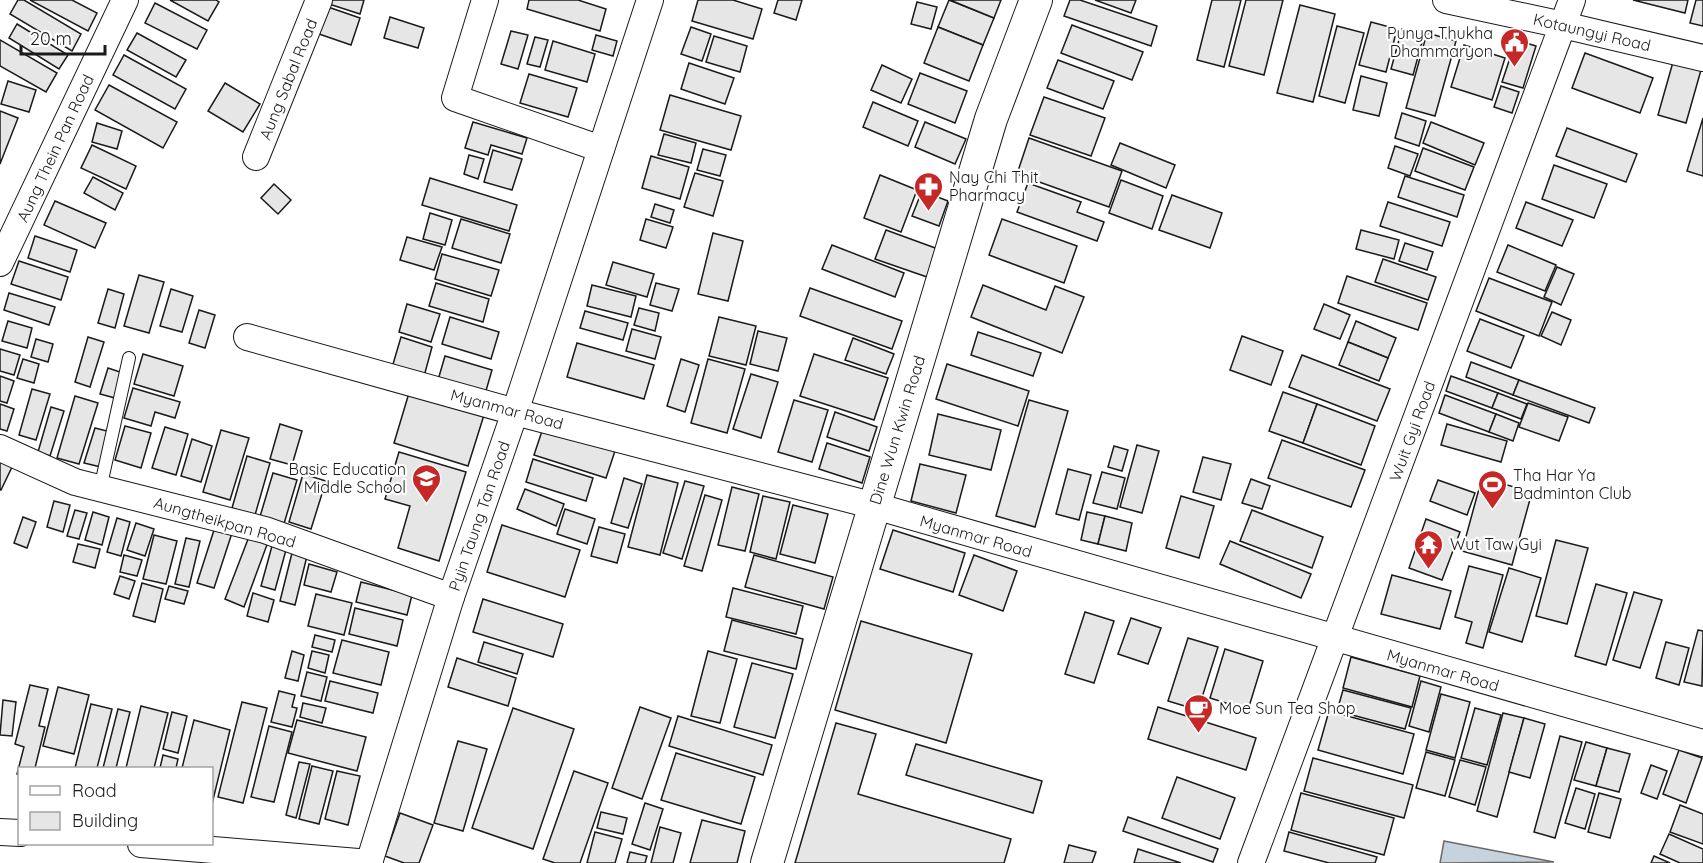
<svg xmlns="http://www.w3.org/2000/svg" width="1703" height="863" viewBox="0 0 1703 863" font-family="Quicksand,sans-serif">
	<rect width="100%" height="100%" fill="#fff"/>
	<path fill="#c6d2dc" stroke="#6a6a6a" stroke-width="1.5" d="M1444 841 1554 862 1440 863Z"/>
	<g fill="#e6e6e6" stroke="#1a1a1a" stroke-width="1.5">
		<path d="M18 0H24L81 34 72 51 10 14Z"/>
		<path d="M30 0H72L97 13 88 31Z"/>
		<path d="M170 0H216L219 2 208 21Z"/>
		<path d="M330 0H364L360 14 329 4Z"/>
		<path d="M529 0H578L606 9 600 31 527 9Z"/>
		<path d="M698 0H733L762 9 753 39 692 21Z"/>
		<path d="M778 0H802L796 20 774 13Z"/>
		<path d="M949 0 994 18 983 45 938 27Z"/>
		<path d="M950 0H1001L994 18Z"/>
		<path d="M1070 0H1080L1157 26 1151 46 1064 16Z"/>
		<path d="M1095 0H1136L1131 13Z"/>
		<path d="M1212 0H1241L1224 67 1197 60Z"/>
		<path d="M1246 0H1283L1264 75 1229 66Z"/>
		<path d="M1633 0H1688L1685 13Z"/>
		<path d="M1696 0H1703V26L1690 23Z"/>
		<path d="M917 2 937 7 931 29 911 24Z"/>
		<path d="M155 3 207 30 197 49 145 23Z"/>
		<path d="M1300 5 1335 14 1313 102 1277 93Z"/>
		<path d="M328 7 360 18 351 45 319 34Z"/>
		<path d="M390 17 424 28 418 48 384 38Z"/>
		<path d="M1371 22 1397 29 1386 72 1359 65Z"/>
		<path d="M17 24 68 55 59 69 9 38Z"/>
		<path d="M1072 25 1143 52 1132 80 1061 53Z"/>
		<path d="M1337 26 1364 33 1345 103 1319 96Z"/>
		<path d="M691 27 711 34 702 61 681 54Z"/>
		<path d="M938 27 983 45 969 81 924 63Z"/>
		<path d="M1402 29 1424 35 1413 75 1391 69Z"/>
		<path d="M511 31 528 35 518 69 501 64Z"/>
		<path d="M137 33 186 60 176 77 127 50Z"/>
		<path d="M1427 33 1456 41 1435 116 1406 108Z"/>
		<path d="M596 35 617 41 613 56 592 50Z"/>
		<path d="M714 36 747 46 740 72 706 62Z"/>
		<path d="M535 37 548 40 540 67 527 64Z"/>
		<path d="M0 40 57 73 46 92 0 66Z"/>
		<path d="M1516 40 1536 46 1523 88 1502 82Z"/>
		<path d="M553 41 595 54 587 82 545 70Z"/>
		<path d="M1464 45 1505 58 1492 100 1451 87Z"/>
		<path d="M1585 53 1653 78 1640 113 1572 88Z"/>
		<path d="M124 55 186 89 175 109 113 75Z"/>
		<path d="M1058 60 1114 81 1103 109 1047 88Z"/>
		<path d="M1673 62 1701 70 1686 123 1658 115Z"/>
		<path d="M689 63 734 78 725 104 681 89Z"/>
		<path d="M882 65 912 79 901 103 871 90Z"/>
		<path d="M920 73 967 91 955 123 908 104Z"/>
		<path d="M529 74 577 88 568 117 520 103Z"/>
		<path d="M1361 76 1387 83 1379 116 1353 110Z"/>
		<path d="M8 81 36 90 29 112 1 104Z"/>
		<path d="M225 83 260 104 243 132 208 111Z"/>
		<path d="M109 85 177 122 163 148 95 110Z"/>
		<path d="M1501 86 1519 92 1512 113 1494 107Z"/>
		<path d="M670 95 741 116 731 150 660 130Z"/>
		<path d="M1044 97 1105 118 1091 156 1030 135Z"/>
		<path d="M873 102 918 121 908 146 863 127Z"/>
		<path d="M0 111 18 118 0 164Z"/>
		<path d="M1402 113 1426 121 1419 146 1395 138Z"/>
		<path d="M1703 118V176L1687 171Z"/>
		<path d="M473 122 527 138 522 154 491 145 488 155 465 148Z"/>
		<path d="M925 122 966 139 955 164 915 147Z"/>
		<path d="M1431 122 1484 143 1475 165 1423 143Z"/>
		<path d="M97 123 122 131 117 149 92 142Z"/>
		<path d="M1567 128 1637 154 1626 182 1556 156Z"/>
		<path d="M664 134 696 143 691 163 658 155Z"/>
		<path d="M1029 138 1122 171 1109 207 1017 174Z"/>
		<path d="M1120 143 1175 165 1166 188 1111 165Z"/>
		<path d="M92 145 136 166 126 189 81 168Z"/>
		<path d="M1395 146 1418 154 1410 176 1388 168Z"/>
		<path d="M1423 148 1474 167 1465 190 1415 171Z"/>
		<path d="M703 149 726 155 720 176 697 170Z"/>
		<path d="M493 150 522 159 512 190 484 182Z"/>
		<path d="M469 155 484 159 478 179 464 174Z"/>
		<path d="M651 156 689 167 680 199 642 188Z"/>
		<path d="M1554 165 1607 184 1594 218 1542 199Z"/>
		<path d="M695 173 723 181 713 216 684 207Z"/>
		<path d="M880 175 917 190 901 232 864 218Z"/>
		<path d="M1405 176 1464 195 1457 217 1398 197Z"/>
		<path d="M93 177 123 193 115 210 84 193Z"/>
		<path d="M430 178 517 205 509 231 422 205Z"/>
		<path d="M1121 180 1163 196 1152 229 1109 213Z"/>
		<path d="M1028 183 1081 202 1077 212 1104 222 1097 241 1017 212Z"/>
		<path d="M274 184 291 200 278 214 261 198Z"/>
		<path d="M922 191 948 201 939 226 912 216Z"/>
		<path d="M1172 195 1222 213 1210 248 1159 230Z"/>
		<path d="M55 201 106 223 95 248 44 225Z"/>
		<path d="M1388 202 1450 222 1442 246 1380 226Z"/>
		<path d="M1526 202 1573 220 1562 246 1516 228Z"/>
		<path d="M655 204 674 210 670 223 651 217Z"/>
		<path d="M430 213 452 220 445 245 423 239Z"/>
		<path d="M461 219 510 234 501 263 452 248Z"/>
		<path d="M646 219 673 227 666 248 640 240Z"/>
		<path d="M1002 219 1077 246 1064 283 989 255Z"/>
		<path d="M886 230 938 249 927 277 875 259Z"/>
		<path d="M1361 230 1399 240 1394 259 1356 249Z"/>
		<path d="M713 233 743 241 728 301 698 294Z"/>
		<path d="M35 236 77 250 70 272 28 258Z"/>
		<path d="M407 237 442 247 434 270 400 260Z"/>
		<path d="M1405 243 1433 252 1427 270 1399 261Z"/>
		<path d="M832 245 904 273 895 297 822 269Z"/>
		<path d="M1508 245 1556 265 1545 291 1497 272Z"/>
		<path d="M442 254 499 270 491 296 435 279Z"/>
		<path d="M1383 259 1436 277 1428 300 1375 282Z"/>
		<path d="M19 261 68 277 61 300 11 284Z"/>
		<path d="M613 262 654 274 647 297 606 285Z"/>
		<path d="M1557 267 1574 274 1561 305 1544 297Z"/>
		<path d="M139 275 164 282 149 333 124 326Z"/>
		<path d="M1347 276 1427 303 1418 330 1338 303Z"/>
		<path d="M1489 278 1552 302 1539 336 1476 311Z"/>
		<path d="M436 283 489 299 483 322 429 306Z"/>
		<path d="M656 283 679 289 672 311 650 305Z"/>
		<path d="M592 285 636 296 631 317 587 306Z"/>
		<path d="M983 285 1046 310 1055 286 1084 297 1062 353 971 317Z"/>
		<path d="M810 288 902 321 892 349 800 316Z"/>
		<path d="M108 289 124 294 115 328 98 323Z"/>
		<path d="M171 289 193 296 182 332 160 326Z"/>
		<path d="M9 293 55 307 49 325 4 310Z"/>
		<path d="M407 304 440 314 431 342 399 332Z"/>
		<path d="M1324 304 1350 315 1340 339 1314 329Z"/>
		<path d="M639 308 659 313 655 331 634 325Z"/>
		<path d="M199 310 215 315 205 348 189 343Z"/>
		<path d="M585 311 628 323 623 340 580 328Z"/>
		<path d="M1552 312 1571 320 1561 345 1541 336Z"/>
		<path d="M450 317 499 332 491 359 442 344Z"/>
		<path d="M719 317 756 326 746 365 709 356Z"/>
		<path d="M1480 319 1524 336 1511 368 1467 351Z"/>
		<path d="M8 321 32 328 27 348 2 341Z"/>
		<path d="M1356 321 1396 338 1388 358 1348 342Z"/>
		<path d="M632 329 661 337 655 359 626 351Z"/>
		<path d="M758 331 787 338 778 371 750 364Z"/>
		<path d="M978 332 1041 353 1033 376 971 355Z"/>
		<path d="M1242 336 1283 351 1271 385 1230 370Z"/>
		<path d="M88 337 104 342 90 387 75 382Z"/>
		<path d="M401 337 432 347 423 380 391 371Z"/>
		<path d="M853 338 894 354 886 374 845 360Z"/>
		<path d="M36 339 53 344 48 362 31 357Z"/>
		<path d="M1348 342 1388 358 1379 381 1339 365Z"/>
		<path d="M577 343 654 365 644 399 567 377Z"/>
		<path d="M0 349 20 355 14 375 0 371Z"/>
		<path d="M143 354 183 366 174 396 134 384Z"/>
		<path d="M814 354 888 378 874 420 800 396Z"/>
		<path d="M1302 355 1390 389 1377 421 1289 387Z"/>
		<path d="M445 356 492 370 483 401 436 387Z"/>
		<path d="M23 359 39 364 34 383 17 378Z"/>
		<path d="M681 359 699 365 685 412 667 406Z"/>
		<path d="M708 359 745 369 727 433 691 423Z"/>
		<path d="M1471 362 1519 380 1513 395 1466 377Z"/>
		<path d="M947 364 1029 391 1018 426 936 399Z"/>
		<path d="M108 368 123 373 115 398 100 394Z"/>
		<path d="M751 374 778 382 761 438 733 429Z"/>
		<path d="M0 376 14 381 7 403 0 401Z"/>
		<path d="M1451 376 1498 393 1492 408 1446 391Z"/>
		<path d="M1519 380 1595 408 1589 423 1513 395Z"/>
		<path d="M133 388 180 402 175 418 155 412 151 426 124 418Z"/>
		<path d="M32 389 50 394 36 440 19 435Z"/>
		<path d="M1283 392 1317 404 1303 443 1269 431Z"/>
		<path d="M409 393 484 415 468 466 394 443Z"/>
		<path d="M1498 393 1527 404 1521 419 1492 408Z"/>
		<path d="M1445 395 1496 414 1489 432 1439 413Z"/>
		<path d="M75 396 98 403 79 464 57 458Z"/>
		<path d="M794 400 828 410 812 462 778 452Z"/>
		<path d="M1029 400 1068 411 1035 527 996 516Z"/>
		<path d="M1528 403 1568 417 1559 441 1519 427Z"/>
		<path d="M0 404 14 409 7 431 0 429Z"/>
		<path d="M1317 404 1375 426 1361 465 1303 443Z"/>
		<path d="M51 407 64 411 50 456 38 452Z"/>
		<path d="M835 412 877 427 869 451 827 437Z"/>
		<path d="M938 414 1001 430 991 470 929 455Z"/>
		<path d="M1496 414 1519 423 1513 441 1489 432Z"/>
		<path d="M280 424 302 431 292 465 270 459Z"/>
		<path d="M1447 424 1507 441 1501 462 1441 445Z"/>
		<path d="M125 426 151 433 141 468 115 460Z"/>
		<path d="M165 427 188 434 176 475 152 468Z"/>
		<path d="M95 428 111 432 101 467 84 463Z"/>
		<path d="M543 428 615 451 606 478 534 455Z"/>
		<path d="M221 430 249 438 230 500 203 492Z"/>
		<path d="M192 439 212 446 201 482 181 476Z"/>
		<path d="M1282 440 1365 470 1351 507 1268 478Z"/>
		<path d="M827 443 870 457 862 483 819 469Z"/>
		<path d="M1137 445 1159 451 1142 513 1120 507Z"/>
		<path d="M1114 446 1128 450 1122 471 1108 467Z"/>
		<path d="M399 452 466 472 439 561 398 548 410 506 385 499Z"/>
		<path d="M247 456 270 463 255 515 232 508Z"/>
		<path d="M1203 457 1231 464 1221 500 1193 492Z"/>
		<path d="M533 459 593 478 586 501 526 482Z"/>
		<path d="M0 461 12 467 1 490H0Z"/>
		<path d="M920 464 966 475 956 513 911 501Z"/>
		<path d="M1068 469 1091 475 1079 520 1056 514Z"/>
		<path d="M1102 472 1125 478 1117 509 1093 503Z"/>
		<path d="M273 473 297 480 283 527 259 520Z"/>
		<path d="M303 474 326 481 311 529 289 522Z"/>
		<path d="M647 475 678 483 660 555 628 547Z"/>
		<path d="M624 478 642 484 628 528 611 523Z"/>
		<path d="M1482 478 1532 492 1512 565 1462 551Z"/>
		<path d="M1251 479 1270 486 1262 509 1242 503Z"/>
		<path d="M1438 480 1475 493 1467 515 1430 501Z"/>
		<path d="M685 481 704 486 682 559 663 553Z"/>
		<path d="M732 487 759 494 745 551 718 545Z"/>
		<path d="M525 489 564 504 556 526 517 509Z"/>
		<path d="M705 495 722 500 702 571 684 566Z"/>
		<path d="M763 496 790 502 776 559 750 552Z"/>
		<path d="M1181 496 1214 506 1199 558 1166 548Z"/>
		<path d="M54 501 70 505 63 532 47 527Z"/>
		<path d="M793 505 828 514 815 563 780 554Z"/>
		<path d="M565 509 595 519 587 544 557 534Z"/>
		<path d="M75 510 87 513 79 539 67 536Z"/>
		<path d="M1252 510 1323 537 1312 568 1240 541Z"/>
		<path d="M93 512 109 517 102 545 85 540Z"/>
		<path d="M1087 512 1105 516 1098 544 1081 540Z"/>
		<path d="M1105 516 1132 523 1126 551 1098 544Z"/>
		<path d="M23 517 36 522 27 548 14 543Z"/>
		<path d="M117 518 130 522 121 556 107 552Z"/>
		<path d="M1426 519 1460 532 1442 580 1409 568Z"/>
		<path d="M136 523 154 529 145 556 127 550Z"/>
		<path d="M502 525 580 550 565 597 487 572Z"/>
		<path d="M215 527 232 533 214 588 197 583Z"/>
		<path d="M599 527 625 534 617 563 591 556Z"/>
		<path d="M893 530 965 553 953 592 880 569Z"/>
		<path d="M250 534 268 542 244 607 225 599Z"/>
		<path d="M154 535 177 541 166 584 143 579Z"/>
		<path d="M186 538 200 541 189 587 175 584Z"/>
		<path d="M1556 540 1588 548 1567 624 1536 616Z"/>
		<path d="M1230 541 1311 574 1301 598 1220 564Z"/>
		<path d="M78 544 100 549 95 568 73 562Z"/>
		<path d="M272 546 286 550 275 590 261 586Z"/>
		<path d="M292 553 307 556 295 605 280 601Z"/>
		<path d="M124 555 142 560 137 576 120 572Z"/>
		<path d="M754 555 833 577 824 609 745 587Z"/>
		<path d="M974 555 1017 571 1003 611 959 595Z"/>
		<path d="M309 564 337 572 331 592 304 585Z"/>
		<path d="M1469 566 1503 575 1483 648 1466 643 1472 622 1455 617Z"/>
		<path d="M1509 568 1541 578 1522 642 1489 632Z"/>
		<path d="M1392 575 1451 591 1440 629 1381 614Z"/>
		<path d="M120 576 135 581 129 599 114 594Z"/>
		<path d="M361 582 412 595 407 615 356 602Z"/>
		<path d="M142 583 163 589 155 622 133 616Z"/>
		<path d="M1596 584 1627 593 1606 665 1575 656Z"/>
		<path d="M169 586 188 591 184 604 165 599Z"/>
		<path d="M733 588 803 606 796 634 726 617Z"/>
		<path d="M1634 592 1662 600 1640 668 1613 660Z"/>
		<path d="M253 593 274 600 268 622 247 616Z"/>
		<path d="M316 594 352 603 344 635 308 626Z"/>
		<path d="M483 599 563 624 553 657 473 632Z"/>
		<path d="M355 608 403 620 397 646 349 634Z"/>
		<path d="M1085 612 1114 621 1094 683 1065 674Z"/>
		<path d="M1131 618 1161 628 1148 664 1118 654Z"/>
		<path d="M732 620 803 639 796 669 724 651Z"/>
		<path d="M861 621 972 654 946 743 835 710Z"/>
		<path d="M1698 630 1703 631 1702 686 1684 682Z"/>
		<path d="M315 635 335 640 332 652 312 647Z"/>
		<path d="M1188 638 1218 647 1198 710 1168 701Z"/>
		<path d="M342 640 389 652 381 685 333 673Z"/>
		<path d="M484 642 523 654 517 674 478 662Z"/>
		<path d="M1666 642 1689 648 1679 685 1656 678Z"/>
		<path d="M1225 649 1263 661 1248 710 1210 698Z"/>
		<path d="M292 651 304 655 298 681 285 678Z"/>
		<path d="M312 651 329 655 325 673 308 668Z"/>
		<path d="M708 651 737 659 720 723 691 716Z"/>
		<path d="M1351 657 1420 676 1412 707 1343 688Z"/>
		<path d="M457 658 516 678 508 706 448 687Z"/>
		<path d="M752 663 793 674 775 738 734 727Z"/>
		<path d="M307 672 327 677 321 701 301 696Z"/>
		<path d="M330 681 378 693 373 713 325 701Z"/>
		<path d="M1421 681 1441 687 1429 732 1409 726Z"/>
		<path d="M30 685 48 689 39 726 45 727 35 768H20V775L17 774 24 747 15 744Z"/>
		<path d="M58 687 89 695 74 754 43 746Z"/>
		<path d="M1343 690 1411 708 1405 729 1337 711Z"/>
		<path d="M279 691 295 695 292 707 297 708 292 727 271 722Z"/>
		<path d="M1441 694 1470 702 1455 758 1426 750Z"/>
		<path d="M3 700 16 702 12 736 0 735Z"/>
		<path d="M242 702 267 708 243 803 218 797Z"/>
		<path d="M303 703 326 708 322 723 300 717Z"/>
		<path d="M91 704 112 709 97 768H75Z"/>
		<path d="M141 706 168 713 154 768H126Z"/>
		<path d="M640 707 671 718 642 799 612 788Z"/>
		<path d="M1158 707 1256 738 1246 770 1148 739Z"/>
		<path d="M513 708 574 729 533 849 472 828Z"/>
		<path d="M1475 708 1501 715 1487 765 1461 758Z"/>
		<path d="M118 709 130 712 116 768H103Z"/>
		<path d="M1329 711 1414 734 1403 774 1318 750Z"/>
		<path d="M172 712 187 716 178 753 163 749Z"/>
		<path d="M1503 713 1524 718 1497 817 1477 811Z"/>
		<path d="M678 716 772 745 763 775 669 746Z"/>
		<path d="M1524 718 1545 724 1530 778 1509 772Z"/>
		<path d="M194 720 230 730 212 804V768H182Z"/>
		<path d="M297 720 366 737 357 771 288 753Z"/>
		<path d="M836 723 876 734 858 794 1011 839 1004 863H795Z"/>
		<path d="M269 726 292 732 274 802 251 797Z"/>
		<path d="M1560 736 1582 742 1555 838 1534 832Z"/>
		<path d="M458 741 487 749 463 831 434 823Z"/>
		<path d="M1586 742 1607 748 1596 786 1574 780Z"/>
		<path d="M916 744 1042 781 1033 813 906 775Z"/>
		<path d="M1607 748 1630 754 1619 792 1596 786Z"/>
		<path d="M1679 750 1702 758 1686 803 1663 794Z"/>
		<path d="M1426 752 1455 760 1445 796 1416 788Z"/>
		<path d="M676 753 755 777 741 824 661 800Z"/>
		<path d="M163 755 178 759 176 768H160Z"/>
		<path d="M1313 758 1413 785 1404 818 1304 791Z"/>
		<path d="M1460 760 1486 767 1475 805 1449 797Z"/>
		<path d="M299 762 310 764 296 818 286 815Z"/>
		<path d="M1651 765 1667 771 1657 799 1641 793Z"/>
		<path d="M312 766 333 771 319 824 299 819Z"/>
		<path d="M337 771 360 776 348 825 325 819Z"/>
		<path d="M574 771 608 783 580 863H555L543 859Z"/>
		<path d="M1177 777 1235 798 1220 839 1162 818Z"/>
		<path d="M1576 788 1595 794 1585 829 1565 823Z"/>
		<path d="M1301 793 1394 818 1384 855 1291 830Z"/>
		<path d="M1599 793 1621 799 1610 838 1588 832Z"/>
		<path d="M645 803 663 809 650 850 632 844Z"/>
		<path d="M1680 805 1703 814V844L1670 832Z"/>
		<path d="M601 812 627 818 623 834 597 828Z"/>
		<path d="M400 813 433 825 419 863H404L385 856Z"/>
		<path d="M1128 817 1218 849 1213 862 1123 831Z"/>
		<path d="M702 820 745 831 737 863H690Z"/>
		<path d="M660 827 681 833 673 863H651Z"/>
		<path d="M595 832 622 839 615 863H587Z"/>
		<path d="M1289 832 1377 857 1375 863H1329L1284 851Z"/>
		<path d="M1669 834 1703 849V863H1680L1660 854Z"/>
		<path d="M1069 845 1096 852 1092 863H1064Z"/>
		<path d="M1138 849 1181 863H1134Z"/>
		<path d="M630 852 647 856 645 863H627Z"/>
		<path d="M1654 856 1670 863H1651Z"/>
	</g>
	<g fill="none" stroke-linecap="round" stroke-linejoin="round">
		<defs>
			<path id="service" d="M100 489 129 358"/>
			<g id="minor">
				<path d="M485 0 455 98 601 149"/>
				<path d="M1446 0 1563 25 1703 58"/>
				<path d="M256 157 319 0"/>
				<path d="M0 263 125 0"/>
				<path d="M247 337 515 412 875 506 1703 743"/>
				<path d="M0 448 75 482 265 530 451 597"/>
				<path d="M0 832 20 833"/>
				<path d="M141 844 370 863"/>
				<path d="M369 863 451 597 515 412 650 0"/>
				<path d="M1251 863 1572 0"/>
			</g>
			<path id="tertiary" d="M767 863 991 119 1036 0"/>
		</defs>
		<use href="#service" stroke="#1a1a1a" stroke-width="14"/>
		<use href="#minor" stroke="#1a1a1a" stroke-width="28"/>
		<use href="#tertiary" stroke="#1a1a1a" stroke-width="34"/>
		<use href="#service" stroke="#fff" stroke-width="12"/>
		<use href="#minor" stroke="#fff" stroke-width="26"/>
		<use href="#tertiary" stroke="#fff" stroke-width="32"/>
	</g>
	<defs>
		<symbol id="civic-pin" viewBox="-11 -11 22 30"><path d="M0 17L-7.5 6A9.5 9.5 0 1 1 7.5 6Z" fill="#c62828" stroke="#fff"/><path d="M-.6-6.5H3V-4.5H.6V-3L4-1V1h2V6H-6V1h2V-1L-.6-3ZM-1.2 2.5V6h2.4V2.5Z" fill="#fff"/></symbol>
		<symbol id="pharmacy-pin" viewBox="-11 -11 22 30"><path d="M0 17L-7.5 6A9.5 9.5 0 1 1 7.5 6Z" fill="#c62828" stroke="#fff"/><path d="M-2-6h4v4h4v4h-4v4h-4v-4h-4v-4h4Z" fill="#fff"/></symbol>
		<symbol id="school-pin" viewBox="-11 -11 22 30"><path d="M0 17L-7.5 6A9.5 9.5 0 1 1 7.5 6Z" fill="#c62828" stroke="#fff"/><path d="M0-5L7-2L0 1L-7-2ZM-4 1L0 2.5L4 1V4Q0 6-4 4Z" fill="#fff"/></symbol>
		<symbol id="stadium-pin" viewBox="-11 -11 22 30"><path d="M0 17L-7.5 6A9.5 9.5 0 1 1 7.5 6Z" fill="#c62828" stroke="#fff"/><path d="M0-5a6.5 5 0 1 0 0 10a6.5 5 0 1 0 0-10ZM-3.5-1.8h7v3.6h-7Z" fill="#fff"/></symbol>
		<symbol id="temple-pin" viewBox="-11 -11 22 30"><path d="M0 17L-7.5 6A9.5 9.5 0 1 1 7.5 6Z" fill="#c62828" stroke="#fff"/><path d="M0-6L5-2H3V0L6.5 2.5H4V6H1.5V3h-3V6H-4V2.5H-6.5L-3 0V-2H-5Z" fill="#fff"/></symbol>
		<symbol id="cafe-pin" viewBox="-11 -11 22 30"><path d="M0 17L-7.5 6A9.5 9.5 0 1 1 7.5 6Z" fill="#c62828" stroke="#fff"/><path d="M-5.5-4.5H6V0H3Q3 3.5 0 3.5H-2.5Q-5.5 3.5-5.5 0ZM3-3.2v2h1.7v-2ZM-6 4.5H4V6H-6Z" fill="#fff"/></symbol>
	</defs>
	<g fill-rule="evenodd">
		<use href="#civic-pin" x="1498" y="26" width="33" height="45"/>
		<use href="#pharmacy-pin" x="912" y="170" width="33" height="45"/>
		<use href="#school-pin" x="410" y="462" width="33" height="45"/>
		<use href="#stadium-pin" x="1476" y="468" width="33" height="45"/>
		<use href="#temple-pin" x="1412" y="528" width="33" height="45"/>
		<use href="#cafe-pin" x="1182" y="692" width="33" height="45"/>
	</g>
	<g text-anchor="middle" stroke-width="4.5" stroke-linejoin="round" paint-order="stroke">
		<g font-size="16" fill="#1a1a1a" stroke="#fff">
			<text transform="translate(1592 32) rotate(13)" y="6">Kotaungyi Road</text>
			<text transform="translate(288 79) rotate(-68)" y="6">Aung Sabal Road</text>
			<text transform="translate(55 148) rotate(-65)" y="6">Aung Thein Pan Road</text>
			<text transform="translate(507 409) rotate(15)" y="6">Myanmar Road</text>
			<text transform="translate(897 430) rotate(-73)" y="6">Dine Wun Kwin Road</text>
			<text transform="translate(1412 431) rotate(-70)" y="6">Wuit Gyi Road</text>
			<text transform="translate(479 516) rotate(-71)" y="6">Pyin Taung Tan Road</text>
			<text transform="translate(225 522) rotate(16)" y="6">Aungtheikpan Road</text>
			<text transform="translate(976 536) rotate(16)" y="6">Myanmar Road</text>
			<text transform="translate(1443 670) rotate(16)" y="6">Myanmar Road</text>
		</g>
		<g font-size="16" fill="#1a1a1a" stroke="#fff" text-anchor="start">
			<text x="1493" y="39" text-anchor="end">Punya Thukha<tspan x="1493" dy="18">Dhammaryon</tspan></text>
			<text x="949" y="183">Nay Chi Thit<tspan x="949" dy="18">Pharmacy</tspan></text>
			<text x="406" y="475" text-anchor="end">Basic Education<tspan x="406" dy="18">Middle School</tspan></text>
			<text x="1513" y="481">Tha Har Ya<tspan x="1513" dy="18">Badminton Club</tspan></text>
			<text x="1450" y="550">Wut Taw Gyi</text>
			<text x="1219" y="714">Moe Sun Tea Shop</text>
		</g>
	</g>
	<rect x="18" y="767" width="195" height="78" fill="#ffffff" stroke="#a3a3a3" stroke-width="1.5"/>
	<rect x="30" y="786" width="30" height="9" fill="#ffffff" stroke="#a3a3a3" stroke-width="1.5"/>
	<text x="72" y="797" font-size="18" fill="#1a1a1a">Road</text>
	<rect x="30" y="812" width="30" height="18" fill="#e6e6e6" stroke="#a3a3a3" stroke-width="1.5"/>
	<text x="72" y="827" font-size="18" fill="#1a1a1a">Building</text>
	<path d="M21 45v9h84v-9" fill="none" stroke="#1a1a1a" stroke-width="3"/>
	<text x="30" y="45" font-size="18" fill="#1a1a1a" stroke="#ffffff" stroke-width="4.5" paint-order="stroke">20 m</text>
</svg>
